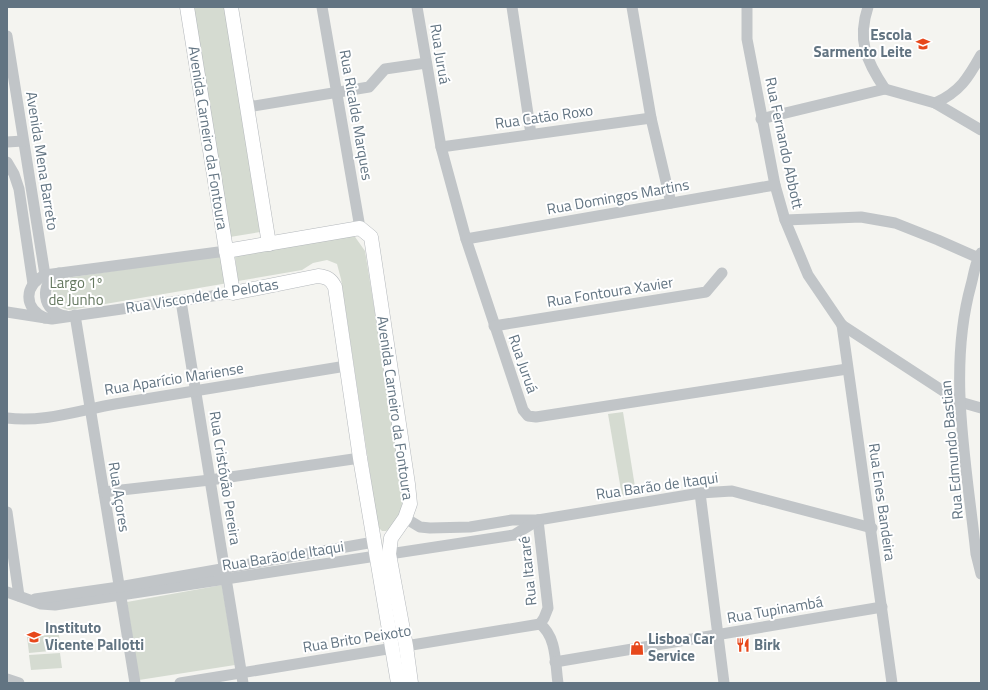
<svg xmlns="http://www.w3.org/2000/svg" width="988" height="690" viewBox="0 0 988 690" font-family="'Titillium Web',sans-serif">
	<rect width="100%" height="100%" fill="#f4f4f0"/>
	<g fill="#d5dbd1">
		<path d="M193 7H224L260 232 230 237Z"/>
		<path d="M353 234 365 251 403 486C403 503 402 522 386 531H382L378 527 341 279 337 264 327 260 313 263 302 270 238 281 235 257 249 252Z"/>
		<path d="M222 255 228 283 70 310C53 308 47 291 59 279Z"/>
		<path d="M623 412 636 493 622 496 608 414Z"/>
		<path d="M222 585 235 665 139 680 127 602Z"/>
		<path d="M59 634 60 650 29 653 27 637Z"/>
		<path d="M60 653 62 668 31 670 29 655Z"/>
	</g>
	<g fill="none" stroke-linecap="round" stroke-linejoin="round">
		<defs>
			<g id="major">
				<path d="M187 7 233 293 318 276C327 277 331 279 335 287L360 458 398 683"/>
				<path d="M231 7 269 244"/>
				<path d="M226 251 360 228 371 237 408 484 410 504 405 518 391 538 389 554 406 646 411 683"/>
			</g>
		</defs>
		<use href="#major" stroke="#b4b8bc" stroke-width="15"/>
		<g stroke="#c1c5c8" stroke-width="11">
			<path d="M322 7 360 228"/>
			<path d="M417 7 441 147 466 239 523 410 528 416 536 417 847 369"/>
			<path d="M512 7 531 134"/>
			<path d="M632 7 651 118 671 203"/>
			<path d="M747 7V39L775 185 785 220 808 275 842 325 960 402 981 408"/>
			<path d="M868 7C857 40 866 61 885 89"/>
			<path d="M7 36 45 275"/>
			<path d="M935 103C960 92 968 78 981 55"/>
			<path d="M248 107 369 87 385 69 426 63"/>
			<path d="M761 119 885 89 935 103 981 130"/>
			<path d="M7 142 23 141"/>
			<path d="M441 147 651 118"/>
			<path d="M7 162 14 174 19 189 33 284"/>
			<path d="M785 220 861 217 895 223 938 240 981 259"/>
			<path d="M466 239 775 185"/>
			<path d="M981 253C975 262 974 274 971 285 947 372 967 466 976 554L981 574"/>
			<path d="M59 273C39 283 41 312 66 316"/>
			<path d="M181 301 243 683"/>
			<path d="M7 312 52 319 233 293"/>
			<path d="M75 315 135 683"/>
			<path d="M45 318C23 308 24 285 45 275L226 251"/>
			<path d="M842 325 892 683"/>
			<path d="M494 326 706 292 722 273"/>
			<path d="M7 418C43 423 80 410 115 404 192 391 269 378 346 366"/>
			<path d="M104 492 210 480 360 458"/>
			<path d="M700 493 724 683"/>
			<path d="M7 512 19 596"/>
			<path d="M405 518 420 527 430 528 470 527 512 520H538L700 493 732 491 872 528"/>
			<path d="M538 520 548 608 544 618 540 624"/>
			<path d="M7 592 41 604 55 605 514 535 538 520"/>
			<path d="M35 599 119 587 374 542"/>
			<path d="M540 624C557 637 555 663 558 683"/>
			<path d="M555 662 882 607"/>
			<path d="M7 679 19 683"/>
			<path d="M180 683 540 624"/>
		</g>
		<use href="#major" stroke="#fff" stroke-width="14"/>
	</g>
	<defs>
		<symbol id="school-bare" viewBox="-9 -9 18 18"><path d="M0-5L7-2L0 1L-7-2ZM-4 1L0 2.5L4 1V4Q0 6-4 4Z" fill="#e7481c" stroke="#fff" stroke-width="2.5" paint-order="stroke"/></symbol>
		<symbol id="restaurant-bare" viewBox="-9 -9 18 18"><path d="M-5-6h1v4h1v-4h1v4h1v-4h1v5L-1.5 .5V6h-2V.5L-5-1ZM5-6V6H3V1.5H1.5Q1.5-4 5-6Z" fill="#e7481c" stroke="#fff" stroke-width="2.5" paint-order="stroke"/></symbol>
		<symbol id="shop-bare" viewBox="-9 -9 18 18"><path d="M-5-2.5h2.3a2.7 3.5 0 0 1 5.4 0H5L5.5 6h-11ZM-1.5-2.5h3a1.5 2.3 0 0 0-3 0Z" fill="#e7481c" stroke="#fff" stroke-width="2.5" paint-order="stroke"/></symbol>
	</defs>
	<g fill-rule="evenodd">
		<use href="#school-bare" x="913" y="34" width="20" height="20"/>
		<use href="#school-bare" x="24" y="627" width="20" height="20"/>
		<use href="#restaurant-bare" x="733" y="635" width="20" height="20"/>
		<use href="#shop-bare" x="627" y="638" width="20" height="20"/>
	</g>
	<g text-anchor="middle" stroke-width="4" stroke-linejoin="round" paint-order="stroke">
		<g font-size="15" font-weight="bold" fill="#627482" stroke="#fff" text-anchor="start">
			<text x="912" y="40" text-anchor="end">Escola<tspan x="912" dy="17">Sarmento Leite</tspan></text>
			<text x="45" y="633">Instituto<tspan x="45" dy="17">Vicente Pallotti</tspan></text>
			<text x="648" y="644">Lisboa Car<tspan x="648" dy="17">Service</tspan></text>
			<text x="754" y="650">Birk</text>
		</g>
		<g font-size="15" fill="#627482" stroke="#fff">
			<text transform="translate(440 54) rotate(81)" y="5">Rua Juruá</text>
			<text transform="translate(356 115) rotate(80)" y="5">Rua Ricalde Marques</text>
			<text transform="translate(544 117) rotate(-8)" y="5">Rua Catão Roxo</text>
			<text transform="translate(208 138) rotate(81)" y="5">Avenida Carneiro da Fontoura</text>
			<text transform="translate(784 143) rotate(78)" y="5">Rua Fernando Abbott</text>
			<text transform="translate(42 161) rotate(81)" y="5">Avenida Mena Barreto</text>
			<text transform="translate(618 197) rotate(-10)" y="5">Rua Domingos Martins</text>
			<text transform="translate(610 292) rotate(-9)" y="5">Rua Fontoura Xavier</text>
			<text transform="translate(202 296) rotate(-9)" y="5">Rua Visconde de Pelotas</text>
			<text transform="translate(523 364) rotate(71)" y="5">Rua Juruá</text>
			<text transform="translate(174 379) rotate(-9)" y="5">Rua Aparício Mariense</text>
			<text transform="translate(395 408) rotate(82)" y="5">Avenida Carneiro da Fontoura</text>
			<text transform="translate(952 450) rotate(-95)" y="5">Rua Edmundo Bastian</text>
			<text transform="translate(225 478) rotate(81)" y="5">Rua Cristóvão Pereira</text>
			<text transform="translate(657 486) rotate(-8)" y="5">Rua Barão de Itaqui</text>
			<text transform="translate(119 497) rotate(81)" y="5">Rua Açores</text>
			<text transform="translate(882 502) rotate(82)" y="5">Rua Enes Bandeira</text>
			<text transform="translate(283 556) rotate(-9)" y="5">Rua Barão de Itaqui</text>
			<text transform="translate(528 571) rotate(-96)" y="5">Rua Itararé</text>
			<text transform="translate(775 610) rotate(-10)" y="5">Rua Tupinambá</text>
			<text transform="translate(357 639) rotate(-9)" y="5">Rua Brito Peixoto</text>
		</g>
		<g font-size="15" fill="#667961" stroke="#fff">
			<text x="76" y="288">Largo 1º<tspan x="76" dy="17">de Junho</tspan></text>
		</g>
	</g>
	<rect width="988" height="690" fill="none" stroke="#627482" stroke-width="16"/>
</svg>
